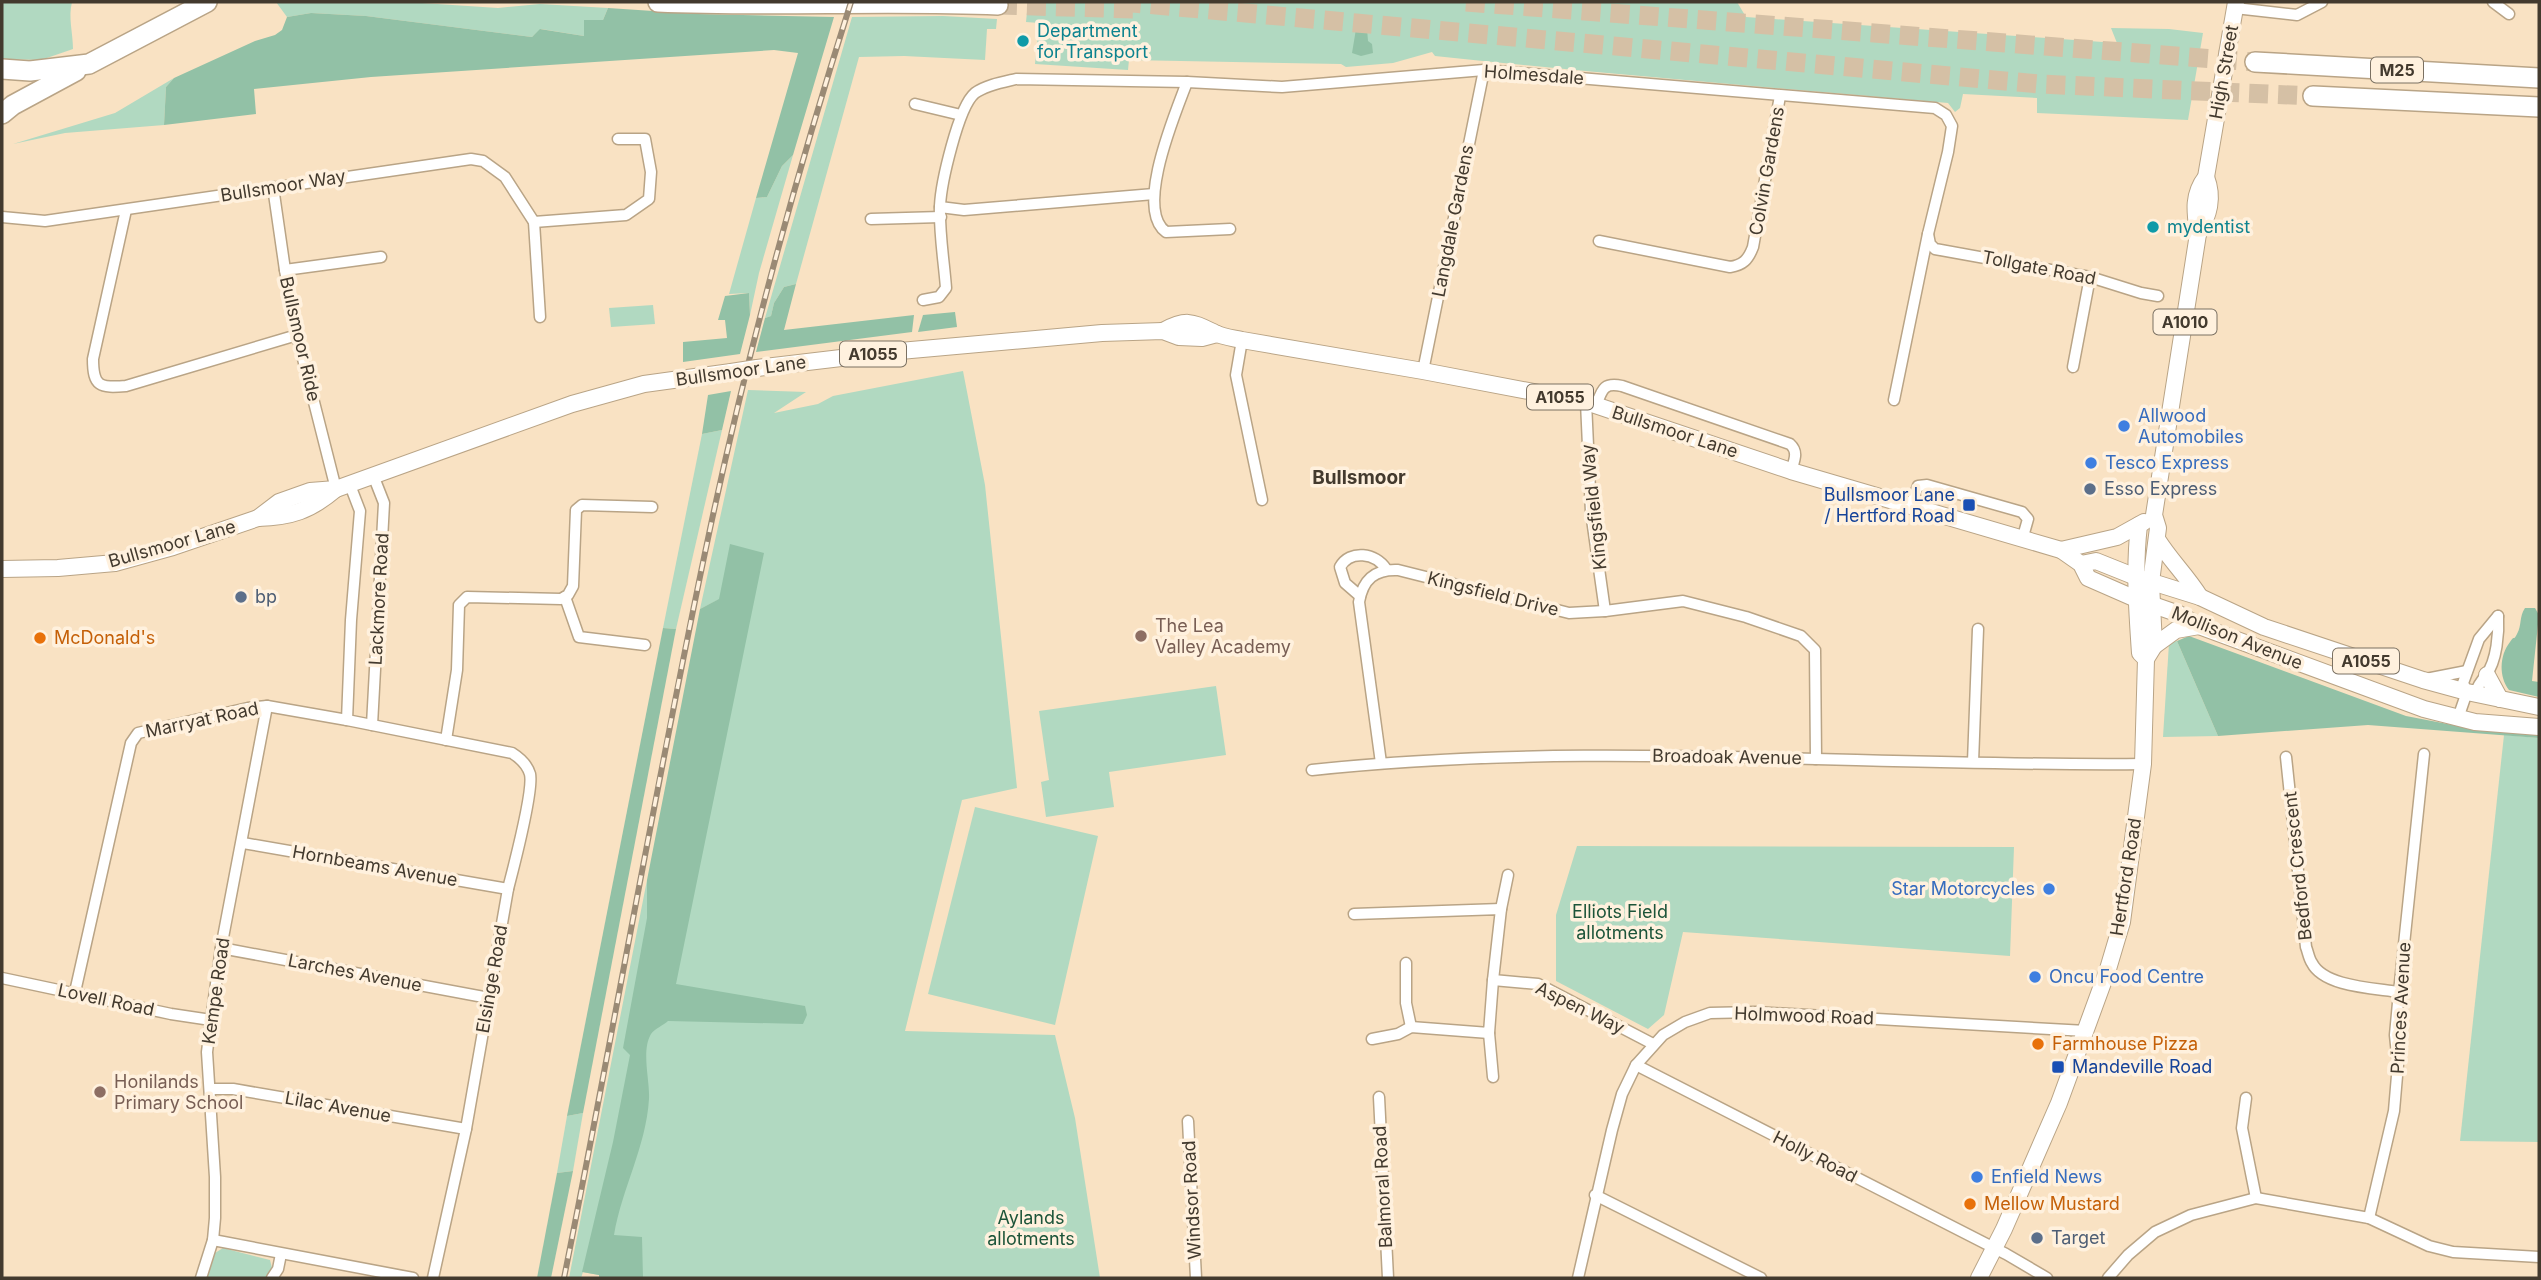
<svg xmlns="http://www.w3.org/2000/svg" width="2541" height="1280" viewBox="0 0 2541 1280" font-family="Inter,sans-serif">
	<rect width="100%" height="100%" fill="#f9e2c3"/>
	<g fill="#b1d9c1">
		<path d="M2 2H72C68 17 73 33 73 49L41 60 2 59Z"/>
		<path d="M276 2H407L498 8 540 4 608 8 603 20 584 36 541 29 532 37 366 16 311 13 287 17Z"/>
		<path d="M1028 2H1737L1746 17 2117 43 2111 28 2169 29 2203 33 2188 120 2037 113V98L1963 94 1960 108 1955 112 1948 103C1777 88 1606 74 1435 56L1432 52 1393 63 1346 67 1341 64 1129 60 1128 70 1035 64 1039 23 1026 22Z"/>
		<path d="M943 16 997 19 996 29H987L985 60 904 56 859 57 796 284 784 287 774 303 771 316 765 318 852 17Z"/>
		<path d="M174 78 166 87 164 125 65 133 13 144 115 113Z"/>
		<path d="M793 155 759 273 750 315 749 293 729 294 756 198 767 197 782 166Z"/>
		<path d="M653 305 655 324 611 327 609 308Z"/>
		<path d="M963 371 985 485 1017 788 962 800 905 1031 1055 1035 1075 1118 1100 1278H599V1275L583 1272 581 1278H569L647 880V918L718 600 700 609 748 390 806 392 774 413 818 404 833 396Z"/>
		<path d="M722 430 676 629 663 628 702 434Z"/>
		<path d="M2177 641 2218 736 2163 737 2169 643Z"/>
		<path d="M1216 686 1226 755 1109 772 1114 807 1046 817 1041 782 1049 780 1039 711Z"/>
		<path d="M2504 735 2539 738V1142L2460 1141Z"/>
		<path d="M975 807 1098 836 1055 1025 928 994Z"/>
		<path d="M1577 846 2014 847 2010 956 1683 932 1664 1015 1648 1029 1556 981V915Z"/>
		<path d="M583 1113 573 1171 557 1173 567 1116Z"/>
		<path d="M223 1248 270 1260 272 1268 266 1278H206L215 1253Z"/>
	</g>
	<g fill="#92c1a6">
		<path d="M608 8 698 14 834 17 793 155 782 166 767 197 756 198 798 53 774 50 371 77 254 89 256 114 164 125 166 87 174 78 255 41 275 35 282 30 287 17 311 13 366 16 532 37 540 29 584 36V20H603Z"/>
		<path d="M1366 17 1368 41 1372 44 1373 53 1361 56 1352 53 1357 23 1361 18Z"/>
		<path d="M796 284 784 330 914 315 912 332 756 352 765 318 771 316 774 303 784 287Z"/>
		<path d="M749 293 750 315 740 354 683 362V342L727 338 725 320H718L725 296Z"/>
		<path d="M955 312 957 327 918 332 923 315Z"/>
		<path d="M731 391 722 430 702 434 708 395Z"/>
		<path d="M730 544 764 553 676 984 805 1006 807 1015 803 1024 668 1021C664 1025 654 1029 651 1034 641 1051 650 1080 649 1099 646 1147 622 1188 614 1235L642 1237 643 1278H599V1275L582 1272 613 1142 630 1055 623 1048 647 918V880L700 609 719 599Z"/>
		<path d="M2525 608H2535L2539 615 2532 681 2539 682V697L2509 690C2499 677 2499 656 2510 642 2515 634 2513 642 2517 634 2522 625 2519 617 2525 608Z"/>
		<path d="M663 628 676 629 583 1113 567 1116Z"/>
		<path d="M2189 636 2406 716 2458 726 2539 732V738L2368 725 2218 736 2177 641Z"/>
		<path d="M573 1171 551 1278H537L557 1173Z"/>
	</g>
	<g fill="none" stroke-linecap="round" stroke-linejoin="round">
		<g stroke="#d5c0a5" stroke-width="19" stroke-dasharray="19 10" stroke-linecap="butt">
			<path d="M1122 2 2039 84 2313 96"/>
			<path d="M1466 2 2255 62"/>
			<path d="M998 5 1135 9"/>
		</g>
		<defs>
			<g id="street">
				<path d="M2493 2 2509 14"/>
				<path d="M2235 8 2297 15 2322 2"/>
				<path d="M1187 82C1176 112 1134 209 1166 232L1230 229"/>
				<path d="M915 104 961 115"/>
				<path d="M273 187 285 270 297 335 336 489"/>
				<path d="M940 207 964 210 1154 194"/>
				<path d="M126 210 93 359C93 387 100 388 126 386L297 335"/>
				<path d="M2 217 45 221 471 159 483 161 505 177 534 222 540 317"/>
				<path d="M871 219 941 217"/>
				<path d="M534 222 626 215 649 199 651 172 645 139H618"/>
				<path d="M1928 234 1930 244 1935 249 2090 277 2141 293 2158 296"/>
				<path d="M1599 241 1730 267C1743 265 1748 260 1753 247L1780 96"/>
				<path d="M285 270 381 257"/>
				<path d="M923 300 939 297 946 288C944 261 939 233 940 206 941 184 958 107 975 93 986 85 1003 82 1016 79L1187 82 1282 87 1484 70 1935 108 1946 115 1952 126 1948 152 1928 234 1894 400"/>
				<path d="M1242 340 1236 375 1262 500"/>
				<path d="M2073 367 2090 277"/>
				<path d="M1423 371 1484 70"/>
				<path d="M1586 402 1591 512 1605 611"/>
				<path d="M1596 406C1602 390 1603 382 1622 386L1790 444C1799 452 1794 461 1791 471"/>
				<path d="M1911 505 1918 486 1927 485 2022 512 2028 519 2022 540"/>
				<path d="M1360 596 1345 583 1340 567C1350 549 1376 553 1386 569"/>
				<path d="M565 597 579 637 645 645"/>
				<path d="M2426 679 2467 671"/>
				<path d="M2467 692 2477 689C2480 682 2482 681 2486 675 2497 661 2499 632 2498 616"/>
				<path d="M2458 718 2467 692 2463 683 2479 639 2498 616"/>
				<path d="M347 720 351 620 360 511 350 485"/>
				<path d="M372 725 384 503 373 475"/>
				<path d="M446 740 457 670 459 605 467 597 561 599 568 595 573 586 576 510 582 505 652 507"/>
				<path d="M2286 757 2306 947C2308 952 2309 959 2312 963 2324 987 2375 988 2399 992"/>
				<path d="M1973 762 1978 629"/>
				<path d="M1381 763 1359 602C1363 579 1375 569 1398 570L1569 613 1605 611 1683 601 1746 617 1801 636 1815 650 1816 759"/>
				<path d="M1312 770C1588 740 1866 767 2143 764"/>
				<path d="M243 843 508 889"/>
				<path d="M1501 909 1508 875"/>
				<path d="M1354 914 1501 909 1493 980 1538 984 1653 1044"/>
				<path d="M221 948 489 998"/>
				<path d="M1406 963V1003L1411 1027"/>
				<path d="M2 978 171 1014 211 1020"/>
				<path d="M75 992 131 743 138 733 248 708 267 706 347 720 512 753C520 758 527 764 530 774 534 791 513 869 508 889L466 1129 433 1278"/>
				<path d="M1489 1033 1493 1077"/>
				<path d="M1372 1039 1398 1034 1411 1027 1489 1033 1493 980"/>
				<path d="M1636 1065 2006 1254 2047 1278"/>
				<path d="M210 1089H233L466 1129"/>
				<path d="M1379 1097 1388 1278"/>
				<path d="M2246 1098 2242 1128 2256 1198"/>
				<path d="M1188 1121 1196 1278"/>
				<path d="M1595 1195 1761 1278"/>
				<path d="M2369 1218 2394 1111 2398 1064 2395 1035 2399 992 2424 754"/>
				<path d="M213 1240 413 1278"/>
				<path d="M201 1278 213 1240 215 1218V1177L207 1052 211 1020 221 948 267 706"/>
				<path d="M272 1278 278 1269 281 1254"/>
				<path d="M1578 1278 1612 1130 1622 1094 1636 1065 1663 1035 1685 1022 1710 1013 1755 1012 2086 1031"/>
				<path d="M2108 1278 2128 1255 2155 1232 2191 1215 2256 1198 2369 1218 2429 1246 2453 1252 2539 1257"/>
			</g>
			<g id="primary">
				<path d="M2198 234C2209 215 2214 198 2206 177"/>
				<path d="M1163 331C1187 318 1192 322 1215 333 1223 337 1233 338 1242 340L1423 371 1586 402 1791 471 2061 550 2081 564 2088 578 2136 599 2179 614 2199 626 2424 709 2475 722 2539 727"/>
				<path d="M757 368 900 351 1102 333 1163 331 1179 337 1202 338 1217 334"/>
				<path d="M258 518C291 517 310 511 336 489"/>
				<path d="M2157 539C2170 560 2187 576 2200 597"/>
				<path d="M2061 550 2117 537 2144 522"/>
				<path d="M2081 564 2096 561 2136 577 2200 597 2264 627 2423 680 2467 692 2539 707"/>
				<path d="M2 569 58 568 115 563 173 547 258 518 279 502 310 491 336 489 572 404 644 384 731 372"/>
				<path d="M2154 646 2176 630 2199 626"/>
				<path d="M2146 659 2154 646 2151 582 2158 528 2154 515 2198 234C2195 212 2192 195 2206 177L2236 2"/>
				<path d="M2487 675 2500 699"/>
				<path d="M1979 1278 2004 1229 2059 1103 2108 969 2122 922 2143 764 2146 659 2140 653C2137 610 2134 568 2139 525"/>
			</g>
			<g id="highway">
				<path d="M658 2C771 7 884 0 998 5"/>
				<path d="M2255 62 2539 78"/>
				<path d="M2 69 30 71 89 64 207 2"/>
				<path d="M2313 96 2539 107"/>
				<path d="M2 114 13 105 76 71"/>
			</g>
		</defs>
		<use href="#street" stroke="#b9a486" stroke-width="13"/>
		<use href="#primary" stroke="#b9a486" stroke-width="18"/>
		<use href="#highway" stroke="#b9a486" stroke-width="22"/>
		<use href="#street" stroke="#fff" stroke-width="10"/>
		<use href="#primary" stroke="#fff" stroke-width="16"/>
		<use href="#highway" stroke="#fff" stroke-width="19"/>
		<defs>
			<path id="rail" d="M564 1278C614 1029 657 778 710 529 748 351 796 175 851 2"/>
		</defs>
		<use href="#rail" stroke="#9a8a75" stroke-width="6"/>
		<use href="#rail" stroke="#fff1de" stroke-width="3.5" stroke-dasharray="10" stroke-linecap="butt"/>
		<defs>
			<path id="primary-bridge" d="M731 372 757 368"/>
		</defs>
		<use href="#primary-bridge" stroke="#b9a486" stroke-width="18" stroke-linecap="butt"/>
		<use href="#primary-bridge" stroke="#fff" stroke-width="16"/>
	</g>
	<g fill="#0f9aa8" stroke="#fff1de" stroke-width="2.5">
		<circle cx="1023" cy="41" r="7"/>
		<circle cx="2153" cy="227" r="7"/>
	</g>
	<g fill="#3f7fe0" stroke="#fff1de" stroke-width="2.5">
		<circle cx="2124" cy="426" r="7"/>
		<circle cx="2091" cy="463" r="7"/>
		<circle cx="2049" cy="889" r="7"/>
		<circle cx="2035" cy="977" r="7"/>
		<circle cx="1977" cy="1177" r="7"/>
	</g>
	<g fill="#5c6f8a" stroke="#fff1de" stroke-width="2.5">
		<circle cx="2090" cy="489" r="7"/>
		<circle cx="241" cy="597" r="7"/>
		<circle cx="2037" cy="1238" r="7"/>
	</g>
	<g fill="#1a4fb4" stroke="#fff1de" stroke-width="2.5">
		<rect x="1962" y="498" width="14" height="14" rx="3.5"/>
		<rect x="2051" y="1060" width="14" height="14" rx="3.5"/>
	</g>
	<g fill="#8d6e63" stroke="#fff1de" stroke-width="2.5">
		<circle cx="1141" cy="636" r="7"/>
		<circle cx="100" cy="1092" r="7"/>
	</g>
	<g fill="#e8710a" stroke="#fff1de" stroke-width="2.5">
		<circle cx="40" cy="638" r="7"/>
		<circle cx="2038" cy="1044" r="7"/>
		<circle cx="1970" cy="1204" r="7"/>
	</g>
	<g text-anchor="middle" stroke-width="7" stroke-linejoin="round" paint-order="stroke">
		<g fill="#fff1de" stroke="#7b7163" stroke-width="2">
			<rect x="2371" y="57.5" width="52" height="25" rx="5"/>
			<rect x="2153.5" y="309.5" width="63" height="25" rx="5"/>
			<rect x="840" y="341.5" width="66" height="25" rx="5"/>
			<rect x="1527" y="384.5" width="66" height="25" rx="5"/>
			<rect x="2333" y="648.5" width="66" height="25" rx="5"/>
		</g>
		<g font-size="16" font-weight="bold" fill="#433a2e">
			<text x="2397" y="76">M25</text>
			<text x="2185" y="328">A1010</text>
			<text x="873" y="360">A1055</text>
			<text x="1560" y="403">A1055</text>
			<text x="2366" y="667">A1055</text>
		</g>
		<g font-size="18" fill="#0d838f" stroke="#fff1de" text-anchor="start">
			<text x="1037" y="37">Department<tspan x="1037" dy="21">for Transport</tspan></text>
			<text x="2167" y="233">mydentist</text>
		</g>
		<g font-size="18" fill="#433a2e" stroke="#fff1de">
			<text transform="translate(2224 72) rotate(-80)" y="6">High Street</text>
			<text transform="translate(1534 75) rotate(4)" y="6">Holmesdale</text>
			<text transform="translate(1767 171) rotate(-80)" y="6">Colvin Gardens</text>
			<text transform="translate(283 186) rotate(-9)" y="6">Bullsmoor Way</text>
			<text transform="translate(1453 221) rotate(-79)" y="6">Langdale Gardens</text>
			<text transform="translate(2039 268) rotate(11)" y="6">Tollgate Road</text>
			<text transform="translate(300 339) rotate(77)" y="6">Bullsmoor Ride</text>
			<text transform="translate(741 371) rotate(-8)" y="6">Bullsmoor Lane</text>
			<text transform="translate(1675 432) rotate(18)" y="6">Bullsmoor Lane</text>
			<text transform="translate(1594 507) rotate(-96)" y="6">Kingsfield Way</text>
			<text transform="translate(172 544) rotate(-16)" y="6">Bullsmoor Lane</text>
			<text transform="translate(1493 594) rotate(14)" y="6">Kingsfield Drive</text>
			<text transform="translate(379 599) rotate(-87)" y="6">Lackmore Road</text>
			<text transform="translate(2237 638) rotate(22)" y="6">Mollison Avenue</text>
			<text transform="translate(202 720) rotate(-12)" y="6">Marryat Road</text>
			<text transform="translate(1727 757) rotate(1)" y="6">Broadoak Avenue</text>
			<text transform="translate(375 866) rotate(10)" y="6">Hornbeams Avenue</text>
			<text transform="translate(2298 866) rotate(-96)" y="6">Bedford Crescent</text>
			<text transform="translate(2126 877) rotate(-81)" y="6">Hertford Road</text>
			<text transform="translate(355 973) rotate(11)" y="6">Larches Avenue</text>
			<text transform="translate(492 979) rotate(-80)" y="6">Elsinge Road</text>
			<text transform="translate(216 991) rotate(-82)" y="6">Kempe Road</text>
			<text transform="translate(106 1000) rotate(12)" y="6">Lovell Road</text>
			<text transform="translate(1580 1008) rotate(26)" y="6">Aspen Way</text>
			<text transform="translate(2401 1008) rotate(-87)" y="6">Princes Avenue</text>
			<text transform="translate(1804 1016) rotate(2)" y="6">Holmwood Road</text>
			<text transform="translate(338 1107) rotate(10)" y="6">Lilac Avenue</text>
			<text transform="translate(1815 1157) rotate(27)" y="6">Holly Road</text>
			<text transform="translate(1383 1187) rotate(-93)" y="6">Balmoral Road</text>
			<text transform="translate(1192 1200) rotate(-93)" y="6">Windsor Road</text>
		</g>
		<g font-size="18" fill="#366cbe" stroke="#fff1de" text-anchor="start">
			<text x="2138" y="422">Allwood<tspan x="2138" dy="21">Automobiles</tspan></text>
			<text x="2105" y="469">Tesco Express</text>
			<text x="2035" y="895" text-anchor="end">Star Motorcycles</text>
			<text x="2049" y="983">Oncu Food Centre</text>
			<text x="1991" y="1183">Enfield News</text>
		</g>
		<g font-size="18" fill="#4e5e75" stroke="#fff1de" text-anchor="start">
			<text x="2104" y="495">Esso Express</text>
			<text x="255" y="603">bp</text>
			<text x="2051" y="1244">Target</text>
		</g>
		<g font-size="18" fill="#164399" stroke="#fff1de" text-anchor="end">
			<text x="1955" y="501">Bullsmoor Lane<tspan x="1955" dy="21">/ Hertford Road</tspan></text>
			<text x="2072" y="1073" text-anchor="start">Mandeville Road</text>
		</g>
		<g font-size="18" fill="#785e54" stroke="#fff1de" text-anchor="start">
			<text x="1155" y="632">The Lea<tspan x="1155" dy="21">Valley Academy</tspan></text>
			<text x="114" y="1088">Honilands<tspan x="114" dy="21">Primary School</tspan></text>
		</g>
		<g font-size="18" fill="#c56008" stroke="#fff1de" text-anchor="start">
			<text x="54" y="644">McDonald's</text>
			<text x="2052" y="1050">Farmhouse Pizza</text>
			<text x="1984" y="1210">Mellow Mustard</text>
		</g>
		<g font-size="18" fill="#1c5439" stroke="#fff1de">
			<text x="1620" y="918">Elliots Field<tspan x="1620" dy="21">allotments</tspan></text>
			<text x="1031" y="1224">Aylands<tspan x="1031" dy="21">allotments</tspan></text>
		</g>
		<g font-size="19" font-weight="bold" fill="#433a2e" stroke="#fff1de">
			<text x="1359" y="484">Bullsmoor</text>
		</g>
	</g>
	<rect width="2541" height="1280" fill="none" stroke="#433a2e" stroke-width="7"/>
</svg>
